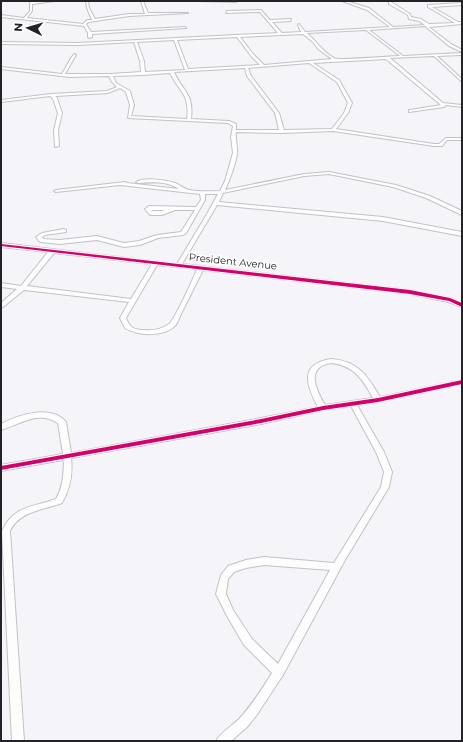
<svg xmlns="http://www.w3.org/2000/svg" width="463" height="742" viewBox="0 0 463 742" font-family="Montserrat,sans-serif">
	<rect width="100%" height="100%" fill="#f4f4f9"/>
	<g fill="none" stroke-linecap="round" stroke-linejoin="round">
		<defs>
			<g id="street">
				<path d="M45 1H55L32 4V11L27 18 83 24 87 20H92L87 8 86 1H88L89 8 95 19 129 14H145L141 1H143L148 13H188L129 16 89 22 86 24 91 32 185 27 186 28 92 34V37L90 38 88 37V33L84 26 1 17V15L24 18 30 11V2Z"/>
				<path d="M199 1H237L236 2Z"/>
				<path d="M342 1H346L369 8 393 27 425 25 419 21 409 19 408 15 389 4V2H391L410 14 411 17 421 19 429 24 455 23 428 7V5L462 3V5L432 7 458 22H462V24L429 27 451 44 462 50V52L449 46 425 26 369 30 403 56 462 53V55L437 56 462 79V82L434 56 390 58 443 103 462 105V107L446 105 444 107 409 112V110H410L441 105 386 59 313 63 339 80 352 103 348 113 336 129 434 144H439L446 138H462V140H447L442 146H434L333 131 282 133 236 132C235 140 238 147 237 154 235 166 230 179 225 190L304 174 329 172 396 185 430 196 462 211V215L426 198 393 187 329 174 304 176 223 193 219 202 383 217 462 232V236L383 221 217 205 182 264 410 290 450 298 462 303V307L448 302 410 294 203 270C196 284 189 298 182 312 180 316 178 322 175 326 163 337 138 336 125 328L120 318 129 302 24 290 3 307 1 308V303L17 289 1 287V283L21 286 48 252 1 247V243L177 264 207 214 218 194H205V200L186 233 183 235 158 238 140 245 124 247 97 240 60 244 41 242 39 241 36 237 42 233 64 229 66 230V232L45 235 42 237 43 239 60 240 97 236 124 243 139 241 157 235 181 232 195 210H175L162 215H151L149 214 145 209 149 206 196 207 201 200 200 194 120 185 56 192 54 191 56 190 125 182 127 183 179 189C167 181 152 182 138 183L136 182C144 177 165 180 175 183 180 185 184 189 189 190 199 192 209 191 220 191L225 181 233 153 231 137 233 126 228 123 128 118 130 105 126 92 120 88 108 93 55 96 57 98 62 113 58 130 59 146 55 147 54 130 58 113 53 99 50 96 1 102V100L51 94 107 91 117 87 112 82 109 76 70 77 1 69V67L62 74 71 58 74 54 76 55 65 74H111L141 72 140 61 134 42 78 45 1 44V42L78 43 278 33 260 12 226 13 227 11 261 10 270 20 291 19 290 21 272 22 282 33 301 32 298 25 299 24 305 32 390 27 367 10ZM366 30 400 56C390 56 339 61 334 58 323 52 316 41 307 33ZM303 34 313 42 318 49 332 59 264 65 253 54 240 37ZM237 37 251 56 260 65 188 69 177 40ZM174 40 185 70 145 72 144 61 137 42ZM309 63 337 82 348 103 344 113 332 129 284 130 279 113 251 76 248 68ZM245 68 247 76 275 113 279 130H236V124L229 121 191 119C194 93 183 92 174 72ZM170 73C179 92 190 93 187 119L131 116 134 105 130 91 116 83 113 76 143 75ZM151 210H166L161 211H152ZM54 253 152 264 131 299 27 286ZM157 265 197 269C193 279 175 319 169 324 162 329 153 331 145 330 134 330 130 328 126 318Z"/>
				<path d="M331 359C358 361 367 375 380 397L462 380V384L378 402 357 405 384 452 392 472 389 487 345 560 283 675 256 716 247 727 231 741H216C220 733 232 726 239 719 252 705 262 689 272 673L244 645 227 616 216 594 221 575 228 566 246 560 264 557 334 563 381 487 384 472 376 452 351 406 323 410 261 424 71 458C73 475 70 489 62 503 44 510 19 511 10 531L24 741H12L2 531C13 506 33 507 56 499 63 487 63 476 64 463L63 460 1 471V465L63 454 58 423C38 410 21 424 1 430V424C18 415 51 404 66 422L71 453 261 418 318 407C306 385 299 364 331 359ZM331 363C354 365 363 380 373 398L325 405C316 390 305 367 331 363ZM264 565 330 570 278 664 252 639 233 610 226 594 228 579 234 572 246 568Z"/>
			</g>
		</defs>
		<use href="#street" stroke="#c2c2c6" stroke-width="2"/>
		<use href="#street" fill="#fdfdfe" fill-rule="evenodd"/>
		<defs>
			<g id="cycleway">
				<path d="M1 244 410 290 450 298 462 303V307L449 301 410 294 1 246Z"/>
				<path d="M462 380V384L378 402 323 410 261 423 1 470V466L261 419 323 406 378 398Z"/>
			</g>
		</defs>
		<use href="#cycleway" stroke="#fff" stroke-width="2"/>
		<use href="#cycleway" fill="#d6006c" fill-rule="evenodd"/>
	</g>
	<g text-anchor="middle" stroke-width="3.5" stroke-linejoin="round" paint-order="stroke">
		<g font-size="10" fill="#232327" stroke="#fff">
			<text transform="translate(233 261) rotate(6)" y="4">President Avenue</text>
		</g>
	</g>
	<rect width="463" height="742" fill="none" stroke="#232327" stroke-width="4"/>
	<g transform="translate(28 28) rotate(275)" stroke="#ffffff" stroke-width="3" paint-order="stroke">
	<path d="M0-3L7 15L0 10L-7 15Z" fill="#232327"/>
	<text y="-6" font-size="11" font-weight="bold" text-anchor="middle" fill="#232327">N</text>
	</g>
</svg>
